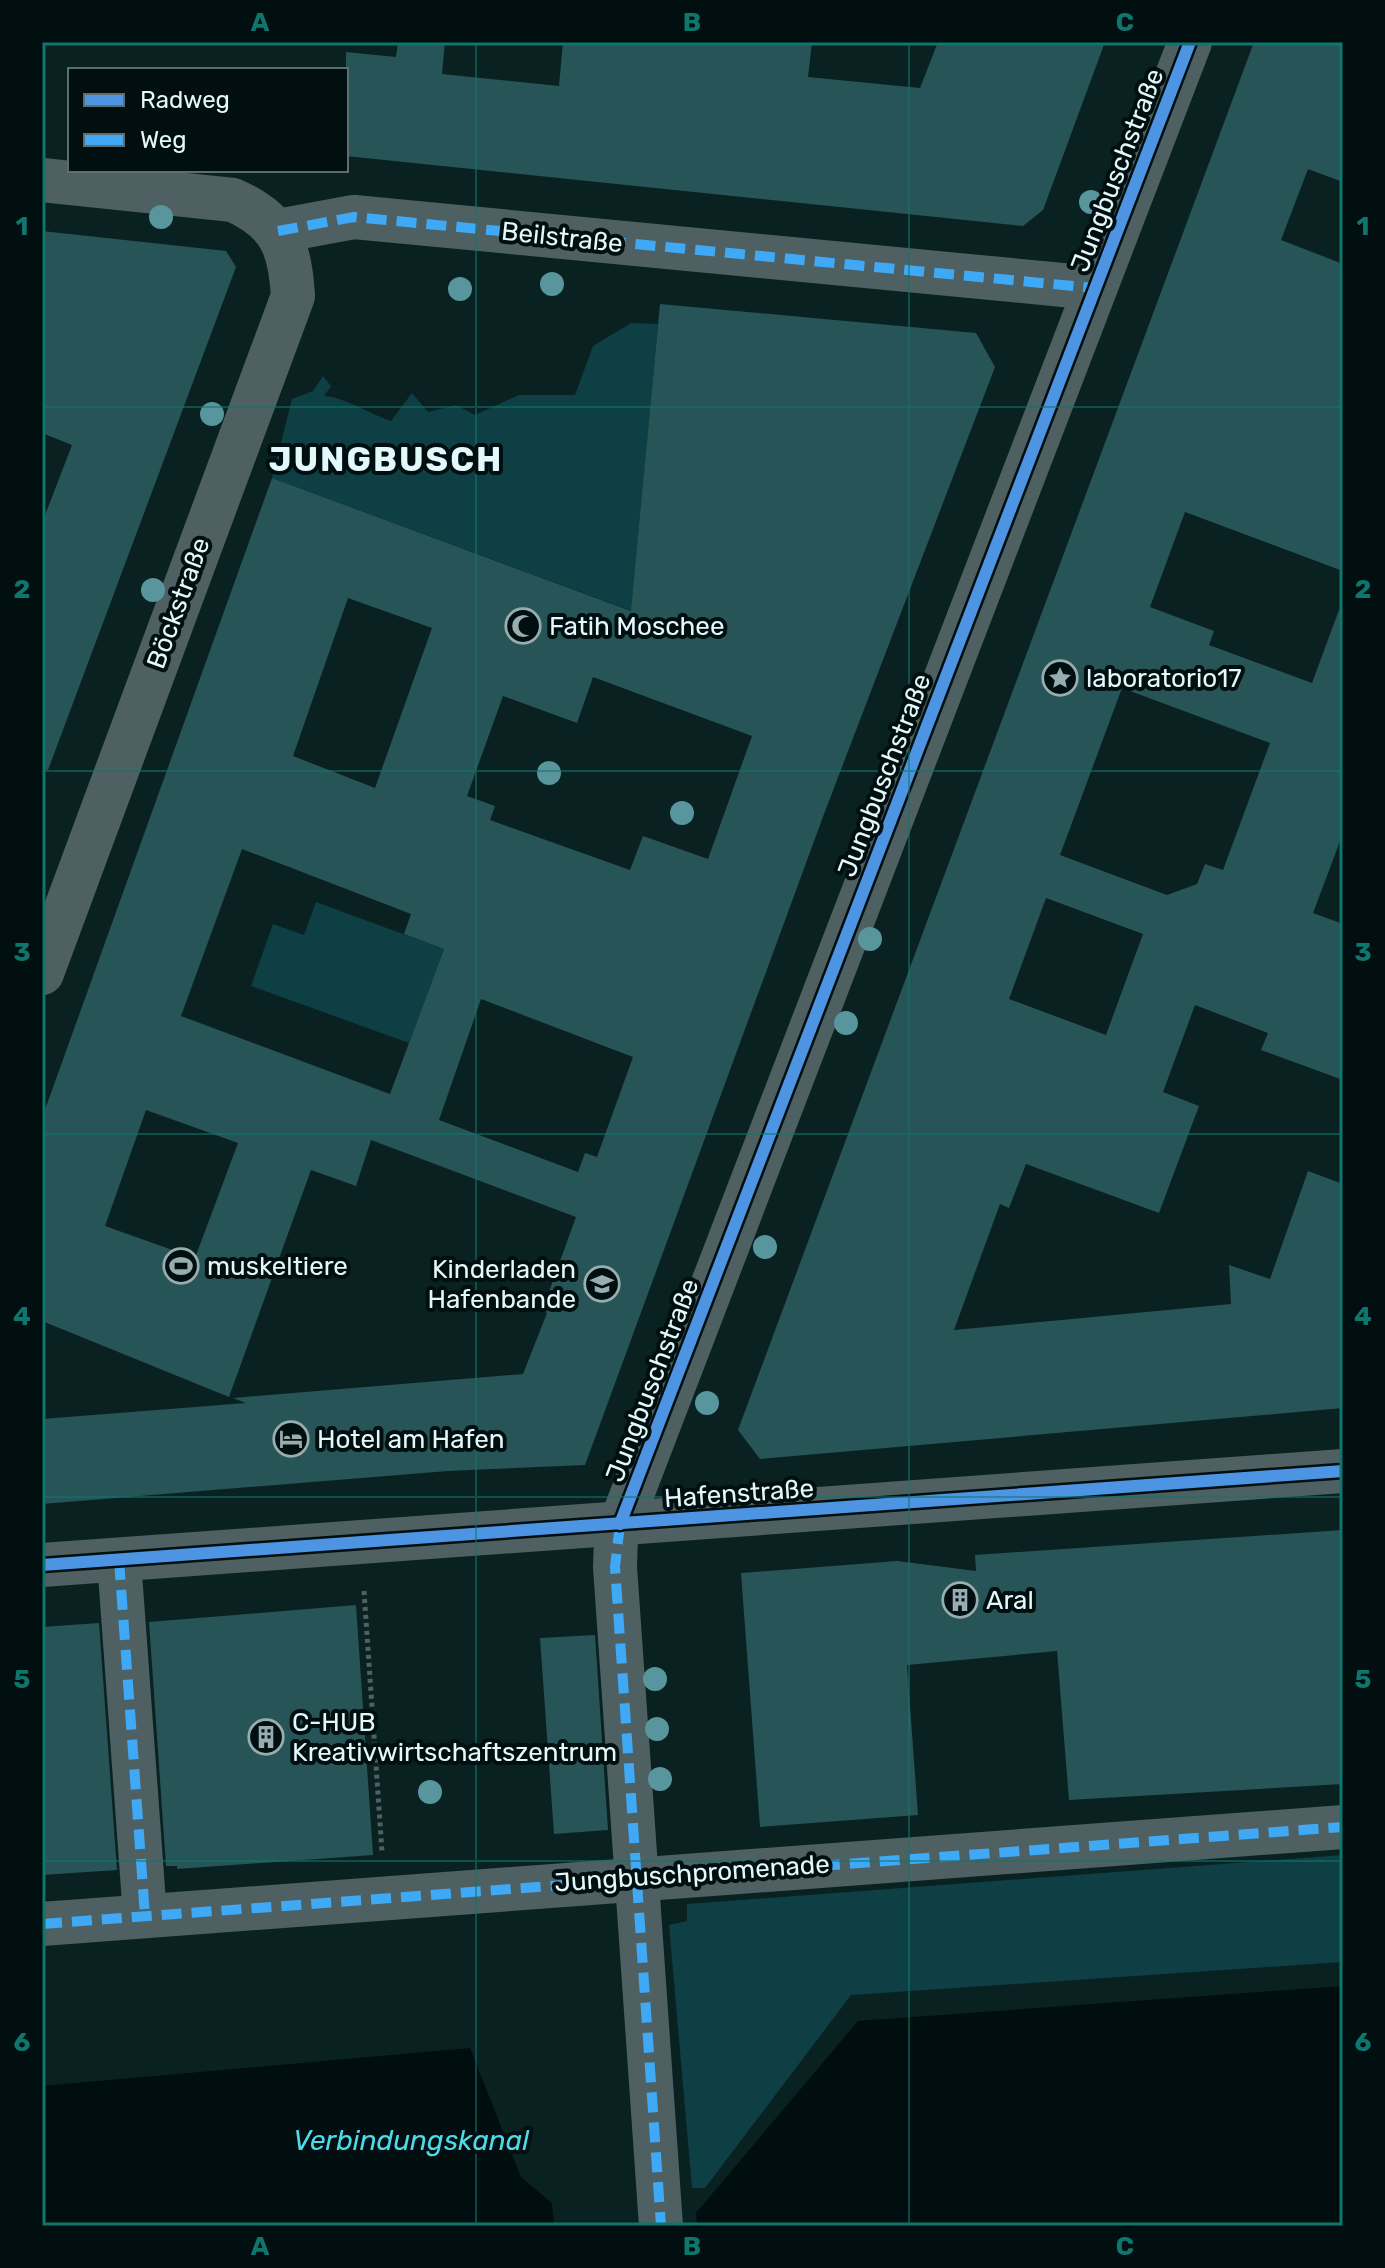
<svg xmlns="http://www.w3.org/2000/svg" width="1385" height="2268" viewBox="0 0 1385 2268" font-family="Rubik,sans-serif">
	<rect width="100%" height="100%" fill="#0a2122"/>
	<g fill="#0d3f45">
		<path d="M631 323 658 324 632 611 272 478 292 399 313 391 323 376 331 386 324 396C342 396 370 414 391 421L412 393 428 412 456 405 475 415 519 395H575L593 346Z"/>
		<path d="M316 902 444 949 409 1043 251 986 273 924 304 935Z"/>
		<path d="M1343 1855V1962L851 1995 705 2188H692L669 1925 687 1921V1904Z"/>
	</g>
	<g fill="#010e10">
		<path d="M1343 1986V2226H697L696 2213 858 2021Z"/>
		<path d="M470 2048 521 2177 552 2203 554 2226H42V2086Z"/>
	</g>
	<g fill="#275457" fill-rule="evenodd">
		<path d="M398 42H445L442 74 559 86 563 42H812L808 77 920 88 938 42H1105L1043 210 1023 226 346 156V52L396 57Z"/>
		<path d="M1254 42H1343V182L1308 169 1281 240 1343 264V571L1185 512 1150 607 1214 631 1209 645 1312 683 1339 610 1343 611V833L1313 913 1343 924V1080L1261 1050 1268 1033 1195 1005 1163 1092 1199 1106 1159 1213 1026 1164 1009 1208 1000 1204 954 1330 1231 1304 1229 1265 1270 1279 1308 1171 1343 1184V1408L760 1459 738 1430ZM1122 688 1270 743 1223 870 1205 864 1197 884 1167 895 1060 855ZM1046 898 1143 934 1106 1035 1009 999Z"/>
		<path d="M42 231 226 251 236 267 48 770 42 769V523L72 445 42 433Z"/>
		<path d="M660 304 976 333 995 367 824 814 585 1465 448 1471 42 1504V1419L246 1403 233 1398 523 1374 547 1313 542 1311 576 1217 371 1140 356 1186 311 1170 229 1397 42 1321V1118L272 478 631 611ZM348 598 432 628 375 788 293 756ZM593 677 752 736 708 859 643 836 630 870 490 820 495 806 467 796 503 696 577 723ZM242 849 411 914 404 934 444 949 390 1094 181 1016ZM481 999 633 1057 597 1157 585 1153 578 1172 439 1120ZM146 1110 238 1143 195 1258 105 1226Z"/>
		<path d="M1343 1530V1784L1069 1800 1057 1651 907 1665 918 1815 760 1827 741 1573 897 1561 976 1571 975 1555Z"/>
		<path d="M356 1605 373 1855 177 1869V1866H166L149 1622Z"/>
		<path d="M99 1623 117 1870 42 1875V1627Z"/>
		<path d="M595 1635 608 1830 554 1834 540 1638Z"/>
	</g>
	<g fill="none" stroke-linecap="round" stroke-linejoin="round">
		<path stroke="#506163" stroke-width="5" stroke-dasharray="4 4" stroke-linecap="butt" d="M364 1591 382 1852"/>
		<g stroke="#4e6062" stroke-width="44">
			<path d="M42 180 233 200C280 221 290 246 293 296L42 973"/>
			<path d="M278 231 354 217 1094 288"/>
			<path d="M119 1560 145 1916"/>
			<path d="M42 1565 1343 1471"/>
			<path d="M42 1924 1343 1827"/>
			<path d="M661 2226 615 1567 616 1536 1190 42"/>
		</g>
		<g stroke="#3fa9f5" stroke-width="10" stroke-dasharray="20 10" stroke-linecap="butt">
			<path d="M278 231 354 217 1094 288"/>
			<path d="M620 1524 615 1567 661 2226"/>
			<path d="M119 1560 145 1916"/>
			<path d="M42 1924 1343 1827"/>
		</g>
		<defs>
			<g id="cycleway">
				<path d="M620 1524 1190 42"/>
				<path d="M42 1565 1343 1471"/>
			</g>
		</defs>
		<use href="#cycleway" stroke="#020f11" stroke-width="17"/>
		<use href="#cycleway" stroke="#4d94e3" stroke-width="12"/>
	</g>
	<g fill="#58959c">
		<circle cx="1091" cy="202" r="12"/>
		<circle cx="161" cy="217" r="12"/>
		<circle cx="552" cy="284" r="12"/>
		<circle cx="460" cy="289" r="12"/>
		<circle cx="212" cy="414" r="12"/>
		<circle cx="153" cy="590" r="12"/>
		<circle cx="549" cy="773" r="12"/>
		<circle cx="682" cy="813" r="12"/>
		<circle cx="870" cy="939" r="12"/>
		<circle cx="846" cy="1023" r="12"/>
		<circle cx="765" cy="1247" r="12"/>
		<circle cx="707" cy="1403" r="12"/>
		<circle cx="655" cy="1679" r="12"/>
		<circle cx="657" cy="1729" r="12"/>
		<circle cx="660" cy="1779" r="12"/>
		<circle cx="430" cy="1792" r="12"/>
	</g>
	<path fill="none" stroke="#0f766e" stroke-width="2" stroke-opacity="0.55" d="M476 42V2226M909 42V2226M42 407H1343M42 771H1343M42 1134H1343M42 1497H1343M42 1861H1343"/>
	<defs>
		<symbol id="mosque-ring" viewBox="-11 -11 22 22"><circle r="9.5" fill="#020f11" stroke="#97adaf" stroke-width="1.5"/><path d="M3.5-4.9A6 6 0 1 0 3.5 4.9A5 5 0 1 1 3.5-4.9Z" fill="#97adaf"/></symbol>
		<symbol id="sight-ring" viewBox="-11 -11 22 22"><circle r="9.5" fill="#020f11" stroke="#97adaf" stroke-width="1.5"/><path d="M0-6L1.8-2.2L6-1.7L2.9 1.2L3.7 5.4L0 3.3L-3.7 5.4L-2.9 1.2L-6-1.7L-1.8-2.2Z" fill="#97adaf"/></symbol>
		<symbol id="stadium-ring" viewBox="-11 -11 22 22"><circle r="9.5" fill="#020f11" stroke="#97adaf" stroke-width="1.5"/><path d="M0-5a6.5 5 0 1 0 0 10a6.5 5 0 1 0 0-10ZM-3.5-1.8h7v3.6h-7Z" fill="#97adaf"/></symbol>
		<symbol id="school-ring" viewBox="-11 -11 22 22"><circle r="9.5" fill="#020f11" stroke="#97adaf" stroke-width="1.5"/><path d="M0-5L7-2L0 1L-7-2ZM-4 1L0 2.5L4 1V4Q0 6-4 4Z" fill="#97adaf"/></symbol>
		<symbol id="hotel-ring" viewBox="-11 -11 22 22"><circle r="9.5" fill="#020f11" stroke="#97adaf" stroke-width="1.5"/><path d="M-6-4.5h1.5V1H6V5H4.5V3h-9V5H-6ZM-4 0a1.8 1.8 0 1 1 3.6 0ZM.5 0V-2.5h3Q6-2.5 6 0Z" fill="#97adaf"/></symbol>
		<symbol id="building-ring" viewBox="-11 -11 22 22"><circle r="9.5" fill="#020f11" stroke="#97adaf" stroke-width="1.5"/><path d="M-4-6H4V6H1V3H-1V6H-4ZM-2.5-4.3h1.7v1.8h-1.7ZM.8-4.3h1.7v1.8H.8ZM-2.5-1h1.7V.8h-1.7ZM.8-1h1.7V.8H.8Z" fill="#97adaf"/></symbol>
	</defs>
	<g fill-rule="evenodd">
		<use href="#mosque-ring" x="503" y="606" width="40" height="40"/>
		<use href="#sight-ring" x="1040" y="658" width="40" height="40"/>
		<use href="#stadium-ring" x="161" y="1246" width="40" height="40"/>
		<use href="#school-ring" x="582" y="1264" width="40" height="40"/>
		<use href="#hotel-ring" x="271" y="1419" width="40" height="40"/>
		<use href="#building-ring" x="940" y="1580" width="40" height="40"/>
		<use href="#building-ring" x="246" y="1717" width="40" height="40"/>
	</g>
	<g text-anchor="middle" stroke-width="8" stroke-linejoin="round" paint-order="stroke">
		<g font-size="26" fill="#e3f8fb" stroke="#020f11">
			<text transform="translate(1117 170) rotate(-69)" y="9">Jungbuschstraße</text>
			<text transform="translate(562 237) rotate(6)" y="9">Beilstraße</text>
			<text transform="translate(178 603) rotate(-70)" y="9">Böckstraße</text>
			<text transform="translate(884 775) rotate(-69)" y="9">Jungbuschstraße</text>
			<text transform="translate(652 1380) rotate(-69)" y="9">Jungbuschstraße</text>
			<text transform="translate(739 1493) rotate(-4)" y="9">Hafenstraße</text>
			<text transform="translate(692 1873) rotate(-4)" y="9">Jungbuschpromenade</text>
		</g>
		<g font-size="26" fill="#e3f8fb" stroke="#020f11" text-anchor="start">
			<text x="549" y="635">Fatih Moschee</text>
			<text x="1086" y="687">laboratorio17</text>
			<text x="207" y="1275">muskeltiere</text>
			<text x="576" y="1278" text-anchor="end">Kinderladen<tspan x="576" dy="30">Hafenbande</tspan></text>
			<text x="317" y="1448">Hotel am Hafen</text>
			<text x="986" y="1609">Aral</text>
			<text x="292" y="1731">C-HUB<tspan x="292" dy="30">Kreativwirtschaftszentrum</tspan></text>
		</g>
		<g font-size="28" font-style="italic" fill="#4fdae9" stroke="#020f11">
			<text x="411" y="2150">Verbindungskanal</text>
		</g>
		<g font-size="34" font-weight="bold" letter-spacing="2" fill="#e3f8fb" stroke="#020f11">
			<text x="386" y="471">JUNGBUSCH</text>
		</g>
	</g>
	<rect width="1385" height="2268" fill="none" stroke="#020f11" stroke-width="88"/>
	<rect x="68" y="68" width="280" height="104" fill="#020f11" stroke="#5c6c6f" stroke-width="2"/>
	<rect x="84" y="94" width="40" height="12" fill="#4d94e3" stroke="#5c6c6f" stroke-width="2"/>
	<text x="140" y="108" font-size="24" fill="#e3f8fb">Radweg</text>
	<rect x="84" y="134" width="40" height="12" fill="#3fa9f5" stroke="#5c6c6f" stroke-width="2"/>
	<text x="140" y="148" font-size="24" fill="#e3f8fb">Weg</text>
	<rect x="44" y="44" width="1297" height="2180" fill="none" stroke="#0f766e" stroke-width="3"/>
	<g font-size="26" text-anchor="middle" font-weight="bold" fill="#0f766e">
		<text x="260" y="31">A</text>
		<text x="692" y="31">B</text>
		<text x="1125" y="31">C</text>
		<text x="22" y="235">1</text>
		<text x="1363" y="235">1</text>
		<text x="22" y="598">2</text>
		<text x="1363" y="598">2</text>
		<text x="22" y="961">3</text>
		<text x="1363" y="961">3</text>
		<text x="22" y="1325">4</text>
		<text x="1363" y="1325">4</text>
		<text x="22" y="1688">5</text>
		<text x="1363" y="1688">5</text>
		<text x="22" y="2051">6</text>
		<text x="1363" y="2051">6</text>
		<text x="260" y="2255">A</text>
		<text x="692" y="2255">B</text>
		<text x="1125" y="2255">C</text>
	</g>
</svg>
